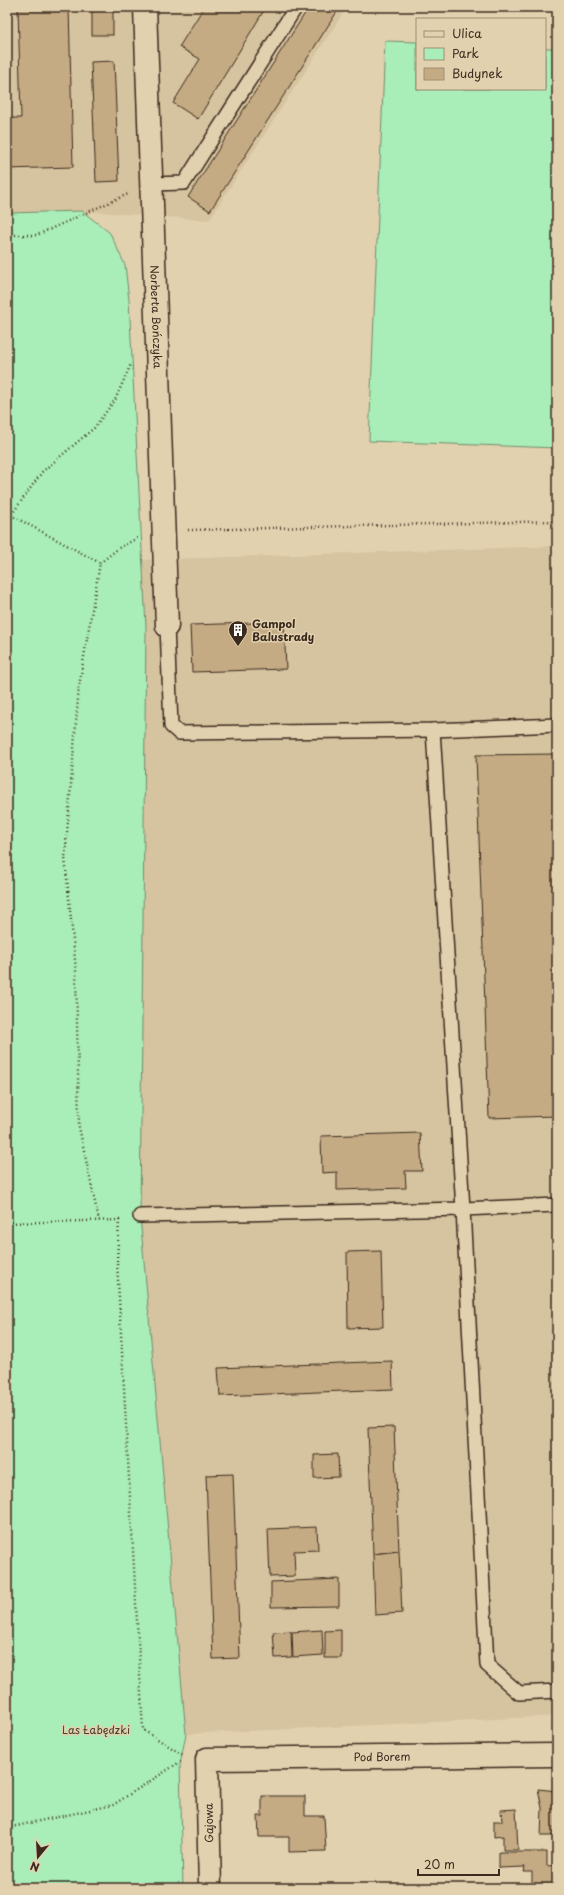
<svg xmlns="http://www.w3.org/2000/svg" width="564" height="1895" viewBox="0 0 564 1895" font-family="'Playpen Sans',sans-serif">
	<rect width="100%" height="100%" fill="#e2d1af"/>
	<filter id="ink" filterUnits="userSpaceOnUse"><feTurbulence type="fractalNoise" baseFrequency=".025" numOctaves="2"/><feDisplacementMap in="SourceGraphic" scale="8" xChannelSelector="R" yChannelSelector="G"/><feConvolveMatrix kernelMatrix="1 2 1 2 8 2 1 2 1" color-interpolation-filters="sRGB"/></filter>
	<g filter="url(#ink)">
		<g fill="#d6c39f">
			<path d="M7 7H347L209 220 82 211 7 213Z"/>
			<path d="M557 546V1716L186 1734 140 1216 146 627 143 560Z"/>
		</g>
		<g fill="#a9eeb8" stroke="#728c6b">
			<path d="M385 41 417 42V89H545V48H557V448L369 441Z"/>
			<path d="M82 211 110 233 125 265 129 300 146 627 140 1216 186 1734 180 1764 183 1888H7V213Z"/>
		</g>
		<g fill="#c5ab83" stroke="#3b2a1e">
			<path d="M18 7H69L73 167 7 169V118H21Z"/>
			<rect x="92" y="7" width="21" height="28"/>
			<path d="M204 7H266L198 119 173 103 200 59 179 47Z"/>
			<path d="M309 7H340L210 211 188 197Z"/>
			<path d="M114 61 119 181 96 182 91 62Z"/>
			<path d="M284 622 286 669 192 672 190 625Z"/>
			<path d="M557 754V1116L489 1118 476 755Z"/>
			<path d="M420 1133 422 1171H405L406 1188 337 1190V1172L322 1173 321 1136Z"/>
			<path d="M381 1251 383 1327 348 1328 347 1252Z"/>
			<path d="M392 1361 393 1389 220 1396 218 1368Z"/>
			<path d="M394 1427 399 1551 373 1554 368 1428Z"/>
			<path d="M338 1454 339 1477 314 1478V1455Z"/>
			<path d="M233 1474 240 1658 213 1659 206 1475Z"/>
			<path d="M317 1527 318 1550 294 1551 295 1576 270 1577 268 1529Z"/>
			<path d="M399 1551 402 1613 375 1615 373 1554Z"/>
			<path d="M339 1579V1606L271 1607V1582Z"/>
			<path d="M322 1630 323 1655 293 1657 292 1632Z"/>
			<path d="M341 1630V1658H325V1631Z"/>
			<path d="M291 1631 292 1657 275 1658 273 1632Z"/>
			<path d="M538 1789 557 1791V1836H541L542 1808Z"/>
			<path d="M262 1796H305V1816H324L326 1851 289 1852V1837H259L258 1816H262Z"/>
			<path d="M516 1809 518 1850H503V1836L494 1837V1821H502L501 1810Z"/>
			<path d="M499 1852H547V1866L557 1865V1888H526V1885H532V1872H524L525 1867 499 1868Z"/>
			<path d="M320 1886V1888L257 1887Z"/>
		</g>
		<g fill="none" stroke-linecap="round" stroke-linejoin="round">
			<defs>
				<g id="service">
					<path d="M152 184 184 183 296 7"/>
					<path d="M167 626 171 726 179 733 433 730 557 725"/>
					<path d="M557 1205 463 1209 487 1665 519 1693 557 1691"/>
					<path d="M140 1216 463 1209 433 730"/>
				</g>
				<g id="minor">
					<path id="s1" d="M145 7 167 626"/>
					<path id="s2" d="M210 1888 207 1759 557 1755"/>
				</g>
			</defs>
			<use href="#service" stroke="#3b2a1e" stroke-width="16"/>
			<use href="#minor" stroke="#3b2a1e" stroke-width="25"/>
			<g stroke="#3b2a1e" stroke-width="2.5" stroke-dasharray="1 3" stroke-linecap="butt">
				<path d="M7 235H37L128 194"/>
				<path d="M7 513 100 563 79 686 65 858 76 970 79 1127 99 1221"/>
				<path d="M7 521 42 472 94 428 115 400 131 364"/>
				<path d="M188 530 557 521"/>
				<path d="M100 563 119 548 139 537"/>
				<path d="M119 1220 117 1262 143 1730 183 1755"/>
				<path d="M7 1223 120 1220"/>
				<path d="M7 1828 113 1805 183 1760"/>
			</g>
			<use href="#service" stroke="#e2d1af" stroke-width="13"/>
			<use href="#minor" stroke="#e2d1af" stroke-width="22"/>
		</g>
	</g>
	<defs>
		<symbol id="building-pin" viewBox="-11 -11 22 30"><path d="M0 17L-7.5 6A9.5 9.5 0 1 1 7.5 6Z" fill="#3b2a1e" stroke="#e2d1af"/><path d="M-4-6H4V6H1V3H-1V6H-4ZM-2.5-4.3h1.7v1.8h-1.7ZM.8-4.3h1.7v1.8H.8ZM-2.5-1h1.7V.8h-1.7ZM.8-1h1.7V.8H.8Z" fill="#fff"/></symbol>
	</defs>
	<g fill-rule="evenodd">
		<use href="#building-pin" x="227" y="619" width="22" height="30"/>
	</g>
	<g text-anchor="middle" stroke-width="3" stroke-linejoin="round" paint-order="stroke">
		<g font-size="11" fill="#3b2a1e" stroke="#e2d1af">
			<text dy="4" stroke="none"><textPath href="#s1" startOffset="310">Norberta Bończyka</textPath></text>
			<text dy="4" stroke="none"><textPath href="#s2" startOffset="304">Pod Borem</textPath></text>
			<text transform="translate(209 1823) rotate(-91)" y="4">Gajowa</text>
		</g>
		<g font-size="11" font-weight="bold" fill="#3b2a1e" stroke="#e2d1af" text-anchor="start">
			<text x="252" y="628">Gampol<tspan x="252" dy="13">Balustrady</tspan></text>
		</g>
		<g font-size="11" fill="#463e2d" stroke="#e2d1af">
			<text x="96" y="1734">Las Łabędzki</text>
		</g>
	</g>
	<rect width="564" height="1895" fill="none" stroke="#e2d1af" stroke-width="24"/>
	<rect x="12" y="12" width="540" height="1871" fill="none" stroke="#3b2a1e" stroke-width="1.5" filter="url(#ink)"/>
	<rect x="416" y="18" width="130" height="72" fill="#e2d1af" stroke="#9f8e75"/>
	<rect x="424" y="31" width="20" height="6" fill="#e2d1af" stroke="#9f8e75"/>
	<text x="452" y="38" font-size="12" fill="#3b2a1e">Ulica</text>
	<rect x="424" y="48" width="20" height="12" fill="#a9eeb8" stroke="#9f8e75"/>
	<text x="452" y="58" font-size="12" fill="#3b2a1e">Park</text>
	<rect x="424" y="68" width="20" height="12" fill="#c5ab83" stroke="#9f8e75"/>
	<text x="452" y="78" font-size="12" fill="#3b2a1e">Budynek</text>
	<g transform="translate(38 1857) rotate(198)" stroke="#e2d1af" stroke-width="3" paint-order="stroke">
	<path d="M0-3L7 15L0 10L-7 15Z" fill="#3b2a1e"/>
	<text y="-6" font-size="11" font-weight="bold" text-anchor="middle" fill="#3b2a1e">N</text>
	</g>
	<path d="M418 1869v6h81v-6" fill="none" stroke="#3b2a1e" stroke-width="2"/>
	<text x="424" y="1869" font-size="12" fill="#3b2a1e" stroke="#e2d1af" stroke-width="3" paint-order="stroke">20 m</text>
</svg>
